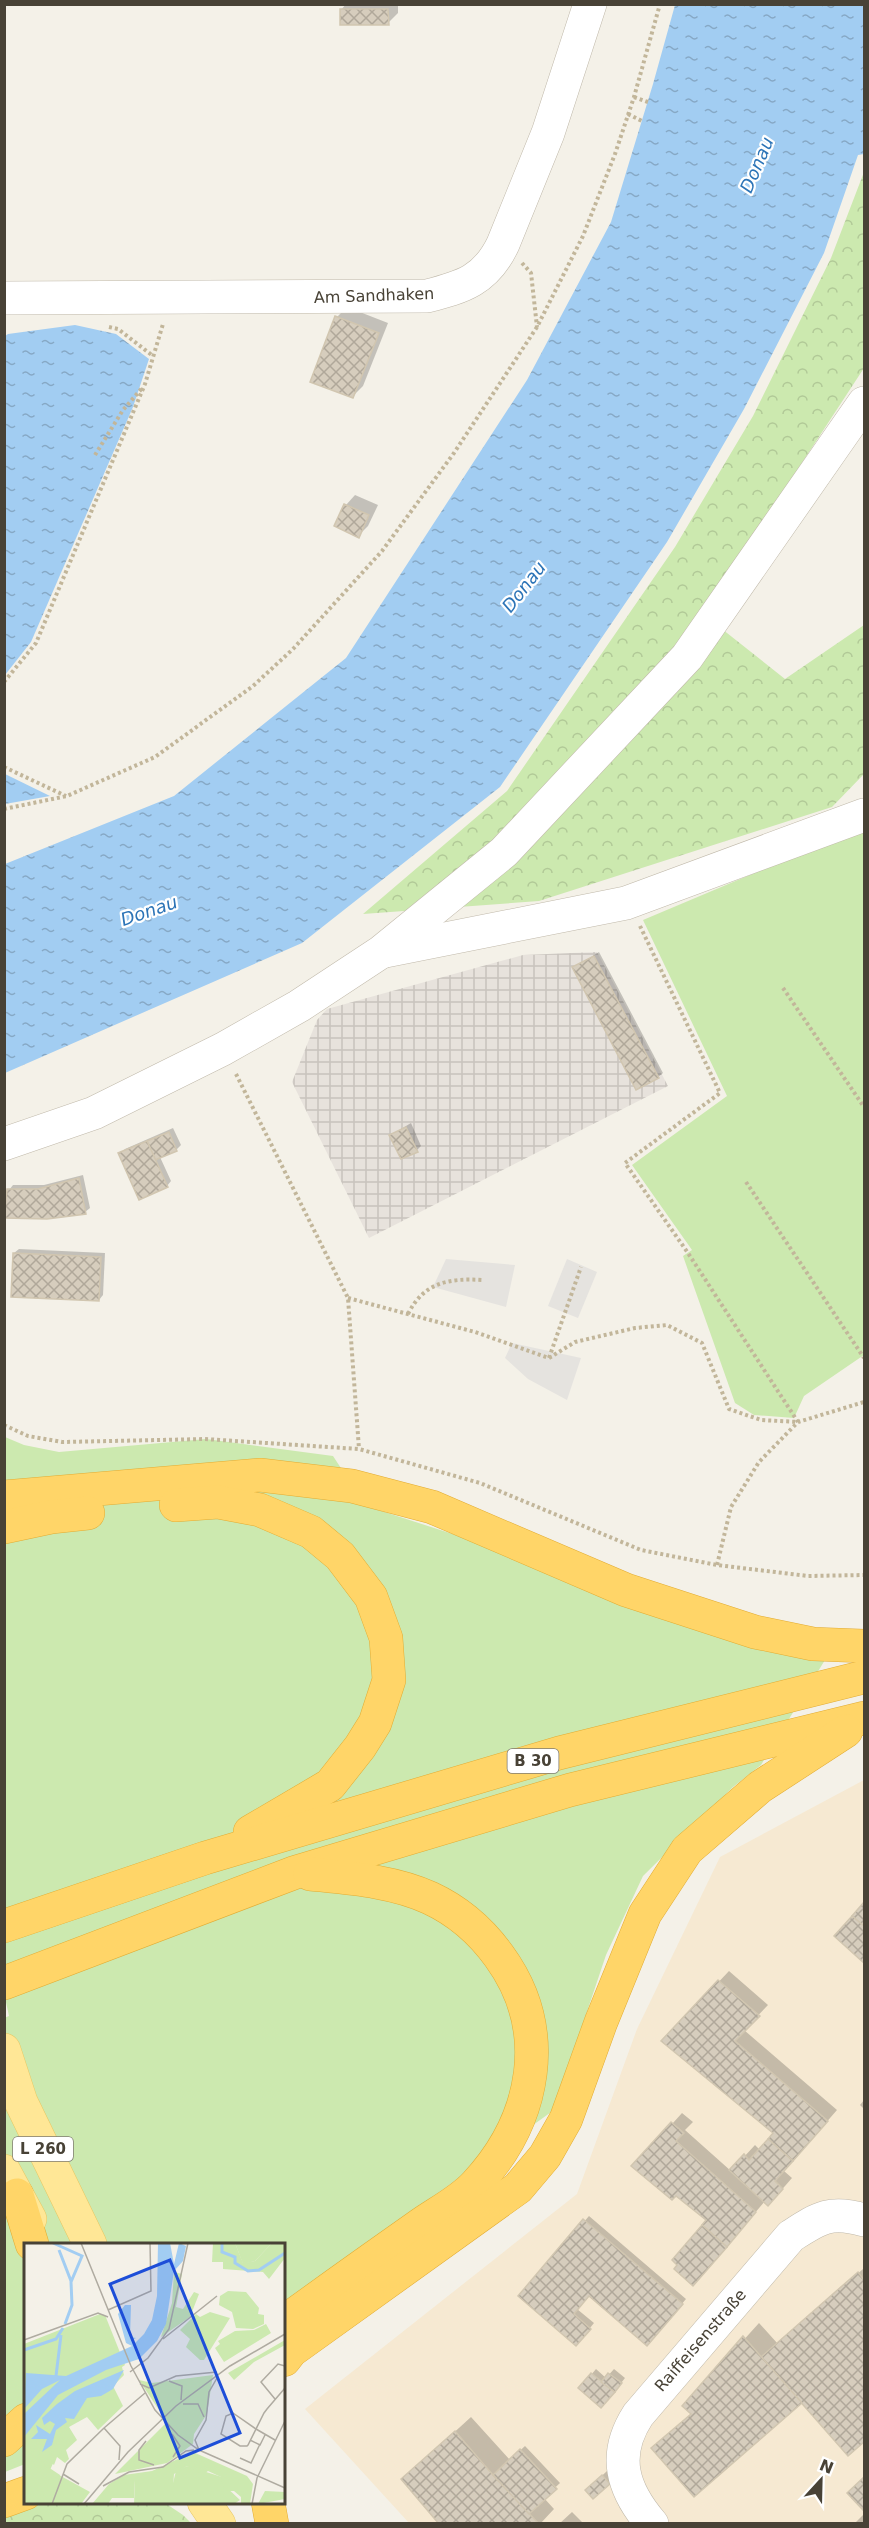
<svg xmlns="http://www.w3.org/2000/svg" width="869" height="2528" viewBox="0 0 869 2528" font-family="'DejaVu Sans',sans-serif">
	<defs>
		<pattern id="industrial-grid" width="8" height="8" patternUnits="userSpaceOnUse" patternTransform="scale(1.5)"><rect width="8" height="8" fill="#e7e2dc"/><path d="M0 4h8M4 0v8" fill="none" stroke="#c8c3bd"/></pattern>
		<pattern id="forest-crowns" width="20" height="18" patternUnits="userSpaceOnUse" patternTransform="scale(1.5)"><rect width="20" height="18" fill="#cce9af"/><path d="M2 6a3 3 0 1 1 6 0M12 15a3 3 0 1 1 6 0" fill="none" stroke="#b1c997"/></pattern>
		<pattern id="water-ripples" width="26" height="14" patternUnits="userSpaceOnUse" patternTransform="scale(1.5)"><rect width="26" height="14" fill="#a2cdf2"/><path d="M2 4q2-2 4 0t4 0M15 11q2-2 4 0t4 0" fill="none" stroke="#86a8c5"/></pattern>
		<pattern id="building-cross-hatch" width="8" height="8" patternUnits="userSpaceOnUse" patternTransform="scale(1.5)"><rect width="8" height="8" fill="#d6cdbd"/><path d="M0 0l8 8M0 8l8-8" fill="none" stroke="#b0a89a"/></pattern>
	</defs>
	<rect width="100%" height="100%" fill="#f4f1e8"/>
	<path fill="#f6e9d2" d="M864 1780V2523H409L305 2409 577 2194 637 2029 720 1857Z"/>
	<path fill="url(#industrial-grid)" d="M597 952 668 1086 369 1238 292 1082 317 1020 327 1009 523 955Z"/>
	<g fill="#cce9af">
		<path d="M864 827V1355L804 1396 794 1418 754 1415 735 1403 683 1256 692 1250 632 1165 727 1096 643 920Z"/>
		<path d="M5 1437 24 1445 59 1452 206 1439 333 1456 366 1506 828 1655 761 1765 733 1787 643 1876 606 1955 554 2110 286 2302 284 2306V2244H26L25 2464 5 2472 4 2018 9 2016 4 1993Z"/>
	</g>
	<g fill="url(#forest-crowns)">
		<path d="M864 172V368L703 614 785 679 864 625V774L832 807 539 901 363 914 507 791 675 547 753 416 831 258Z"/>
		<path d="M26 2502 165 2503 183 2515 191 2523H5L4 2509Z"/>
	</g>
	<g fill="#e5e3df">
		<path d="M446 1259 515 1265 506 1307 433 1287Z"/>
		<path d="M567 1259 597 1272 578 1318 548 1306Z"/>
		<path d="M512 1343 581 1358 567 1400 528 1379 505 1358Z"/>
	</g>
	<g fill="url(#water-ripples)">
		<path d="M675 5H864V154L858 155 824 253 744 409 667 542 500 787 302 943 5 1073V864L174 796 346 658 527 380 611 222 653 84Z"/>
		<path d="M75 325 116 334 149 359 133 407 31 642 5 675V336L8 334Z"/>
		<path d="M5 774 50 796 5 804Z"/>
	</g>
	<g fill="#0003">
		<path d="M346 4H398V13L388 23 341 10Z"/>
		<path d="M347 307 388 323 363 386 353 396 337 317Z"/>
		<path d="M355 495 378 505 368 526 358 536 346 505Z"/>
		<path d="M599 952 663 1073 658 1077 574 968Z"/>
		<path d="M411 1123 421 1146 417 1150 391 1135Z"/>
		<path d="M173 1128 181 1145 176 1150 160 1157 171 1181 167 1186 120 1154 125 1149Z"/>
		<path d="M83 1175 90 1208 85 1212 9 1190 13 1185H44Z"/>
		<path d="M19 1249 105 1253 103 1295 99 1300 14 1253Z"/>
		<path d="M864 1904V1961L836 1936Z"/>
		<path d="M729 1971 768 2005 744 2030 837 2110 784 2171 792 2178 778 2194 765 2201 703 2274 708 2220 676 2194 634 2166 682 2113 693 2122 685 2130 731 2171 755 2145 760 2150 775 2133 663 2041Z"/>
		<path d="M864 2100V2109L860 2105Z"/>
		<path d="M589 2216 686 2299 652 2339 589 2295 577 2309 594 2323 581 2339 520 2296Z"/>
		<path d="M863 2269 864 2440 848 2454 802 2401 668 2434 692 2413 684 2406 759 2323 778 2344Z"/>
		<path d="M596 2369 606 2378 614 2369 625 2378 606 2402 580 2388Z"/>
		<path d="M471 2417 510 2460 525 2446 560 2483 544 2498 554 2509 540 2524H441L403 2479Z"/>
		<path d="M607 2471 613 2478 593 2496 587 2490Z"/>
		<path d="M572 2512 584 2524H559Z"/>
		<path d="M864 2514V2524H854Z"/>
	</g>
	<g fill="url(#building-cross-hatch)" stroke="#d1c6b0" stroke-width="1.5">
		<path d="M340 9H388L389 25H340Z"/>
		<path d="M335 316 379 333 353 398 310 382Z"/>
		<path d="M344 504 369 515 359 538 334 526Z"/>
		<path d="M594 956 659 1078 636 1090 572 967Z"/>
		<path d="M406 1127 418 1152 401 1159 389 1135Z"/>
		<path d="M169 1132 177 1151 155 1160 147 1141Z"/>
		<path d="M147 1141 168 1187 139 1200 118 1153Z"/>
		<path d="M79 1178 86 1214 47 1219 4 1218 7 1189H38Z"/>
		<path d="M13 1253 101 1257 99 1301 11 1297Z"/>
		<path d="M864 1902V1926L852 1916Z"/>
		<path d="M852 1916 864 1926V1963L834 1936Z"/>
		<path d="M718 1980 760 2016 735 2041 828 2121 793 2161 768 2139 773 2133 661 2041Z"/>
		<path d="M671 2122 684 2133 676 2141 756 2212 727 2247 702 2225 706 2220 676 2196 672 2200 631 2166Z"/>
		<path d="M768 2139 793 2161 775 2181 783 2189 768 2206 729 2170 744 2154 749 2160Z"/>
		<path d="M583 2219 683 2304 647 2346 589 2296 574 2314 591 2329 576 2346 518 2296Z"/>
		<path d="M702 2225 727 2247 693 2286 674 2269 677 2265 672 2260Z"/>
		<path d="M858 2272 864 2280V2442L848 2456 761 2357Z"/>
		<path d="M743 2336 802 2403 694 2497 651 2448 691 2414 682 2406Z"/>
		<path d="M591 2373 615 2392 601 2408 578 2388Z"/>
		<path d="M608 2373 622 2383 615 2392 601 2382Z"/>
		<path d="M455 2431 493 2475 539 2524H439L401 2479Z"/>
		<path d="M520 2449 557 2489 529 2514 493 2475Z"/>
		<path d="M602 2475 610 2484 593 2499 585 2490Z"/>
		<path d="M864 2477V2511L847 2493Z"/>
	</g>
	<g fill="none" stroke-linecap="round" stroke-linejoin="round">
		<defs>
			<g id="minor">
				<path d="M4 298 427 296C463 287 486 280 503 244L548 133 590 4"/>
				<path d="M385 951 626 903 864 815"/>
				<path d="M4 1144 94 1113 223 1049 299 1006 381 952 504 852 687 657 864 403"/>
				<path d="M652 2524C622 2489 612 2455 638 2415L791 2236C819 2218 830 2210 864 2220"/>
			</g>
			<g id="major">
				<path d="M4 2050 21 2102 90 2244"/>
				<path d="M4 2171 30 2219"/>
				<path d="M204 2502 219 2524"/>
			</g>
			<g id="highway">
				<path d="M4 1497 260 1475 352 1486 432 1507 626 1590 755 1632 813 1644 864 1646"/>
				<path d="M176 1505 218 1502 260 1510 311 1532 340 1556 371 1597 386 1638 389 1680 375 1723 360 1747 330 1785 250 1832"/>
				<path d="M4 1527 51 1517 88 1513"/>
				<path d="M4 1926 205 1858 559 1753 864 1677"/>
				<path d="M4 1983 296 1872 570 1790 864 1718"/>
				<path d="M17 2195 32 2244"/>
				<path d="M284 2322C328 2290 373 2258 417 2227 436 2213 461 2201 476 2184 536 2119 553 2030 499 1956 481 1931 458 1911 430 1898 394 1881 349 1878 310 1874"/>
				<path d="M284 2360 291 2351 518 2188 545 2156 566 2119 601 2022 645 1914 687 1850 760 1787 846 1731"/>
				<path d="M4 2440 26 2420"/>
				<path d="M4 2501 26 2493"/>
				<path d="M268 2502 272 2524"/>
			</g>
		</defs>
		<use href="#minor" stroke="#c0b9aa" stroke-width="34"/>
		<use href="#major" stroke="#e7c763" stroke-width="34"/>
		<use href="#highway" stroke="#e2ac34" stroke-width="34"/>
		<g stroke="#c2b69a" stroke-width="4" stroke-dasharray="3 3" stroke-linecap="butt">
			<path d="M634 97 648 102"/>
			<path d="M628 114 642 121"/>
			<path d="M522 263 531 273 537 327"/>
			<path d="M109 327 118 329 153 356"/>
			<path d="M95 455 123 410 143 387"/>
			<path d="M4 682 36 643 145 384 163 324"/>
			<path d="M4 767 66 796"/>
			<path d="M4 809 67 796 155 757 253 686 293 649 382 551 454 453 537 327 583 236 615 154 634 97 660 4"/>
			<path d="M640 926 720 1093 625 1163 688 1253 798 1422"/>
			<path d="M783 988 864 1107"/>
			<path d="M236 1074 348 1298 359 1449"/>
			<path d="M746 1182 864 1358"/>
			<path d="M348 1298 475 1332 549 1358"/>
			<path d="M408 1314C424 1282 449 1278 483 1280"/>
			<path d="M549 1358 575 1342 635 1328 667 1325 702 1343 729 1409 761 1420 798 1422"/>
			<path d="M549 1358 581 1267"/>
			<path d="M4 1425 28 1436 62 1442 205 1439 359 1449 480 1483 641 1550 717 1565 808 1576 864 1575"/>
			<path d="M717 1565 731 1507 759 1462 798 1422 864 1402"/>
		</g>
		<use href="#minor" stroke="#fff" stroke-width="33"/>
		<use href="#major" stroke="#ffe796" stroke-width="33"/>
		<use href="#highway" stroke="#ffd568" stroke-width="33"/>
	</g>
	<g text-anchor="middle" stroke-width="4.5" stroke-linejoin="round" paint-order="stroke">
		<g fill="#fff" stroke="#7f7b72" stroke-width="1.5">
			<rect x="507.5" y="1749" width="51" height="24" rx="4.5"/>
			<rect x="13" y="2137" width="60" height="24" rx="4.5"/>
		</g>
		<g font-size="15" font-weight="bold" fill="#484236">
			<text x="533" y="1766">B 30</text>
			<text x="43" y="2154">L 260</text>
		</g>
		<g font-size="16" fill="#484236" stroke="#fff">
			<text transform="translate(374 295) rotate(-2)" y="6">Am Sandhaken</text>
			<text transform="translate(700 2340) rotate(-49)" y="6">Raiffeisenstraße</text>
		</g>
		<g font-size="18" font-style="italic" fill="#2c74b7" stroke="#fff">
			<text transform="translate(757 165) rotate(-67)" y="6">Donau</text>
			<text transform="translate(524 587) rotate(-52)" y="6">Donau</text>
			<text transform="translate(149 911) rotate(-19)" y="6">Donau</text>
		</g>
	</g>
	<g transform="translate(24 2243)">
		<rect width="261" height="261" fill="#f4f1e8"/>
		<path d="M189 0H211L219 20 231 18 248 0H261V15L245 36 239 29 199 26V19H188ZM204 48 222 49 235 65 234 71 240 72V81L229 86 212 85 208 69 195 62 196 53ZM186 69 206 75 180 117H176L162 104 166 96 156 87 172 71 176 74ZM242 81 247 90 200 119 191 105 196 101 194 98 211 88 230 87ZM189 132 183 171 170 191 169 201 143 220 91 231 143 179 115 137 128 140ZM163 223 198 234 200 242 216 257 210 261H110L111 237H141L148 244 152 228Z" fill="#cce9af"/>
		<path d="M211 0H248L231 18 219 21ZM150 29 158 31 152 64 159 66 170 49 175 51 166 74 137 94 148 60ZM261 97V102L230 119 210 137 204 130ZM169 209 223 233 229 241 226 261H217V254L210 248H200L197 234 184 228 178 232 163 223 150 231 149 244H141V237H111L110 255H88L84 261H68L85 241 100 232 128 228ZM26 211 32 214 26 227 66 249 57 261H0ZM241 248 261 249V256L234 261Z" fill="#cce9af"/>
		<path d="M76 71 81 72 101 122 98 124 100 132 89 143 99 163 74 187 63 174 45 184 53 197 42 207 45 216 41 220 33 214 30 222 27 219 24 224 36 232 25 261H0V101Z" fill="#cce9af"/>
		<path d="M134 0H146L150 21 155 0 162 3 159 18 150 28 142 81 133 98 115 116 82 127 34 152 0 194V171L36 137 18 146 0 166 2 130 42 133 108 103 102 100 94 71 101 62H107L106 94 112 95 108 97 111 100 120 91 128 77 133 53ZM100 127 89 146 77 153 63 155 50 176 41 175 43 179 32 187 28 202 18 209 23 196H7L14 189 12 182 26 191 31 181 26 178 20 182 18 175 33 161 51 148Z" fill="#a2cdf2"/>
		<path fill="none" stroke="#a2cdf2" stroke-width="3" d="M29 0 58 13 47 39 48 62 41 81M198 0V9L211 14V20L224 28 235 27 261 10M35 7 47 38M0 107 32 96 39 85M32 133 37 92"/>
		<path fill="none" stroke="#afaba1" stroke-width="1.5" d="M57 0 107 123 131 167 154 192 175 207 261 245M84 67 127 48 126 0M139 96 193 53M0 97 74 70 84 74M106 129 124 115 145 86 164 0M145 138 158 143 157 157M116 141 125 145 152 133 193 129M251 156 237 139 254 121 261 123M159 161H174L180 174M80 185 121 150M80 185 96 203 95 217M148 191 156 203 149 214M226 197 236 202 241 192M251 197 232 186 209 170 202 173 197 191 216 203H223L224 202 240 170 243 166 261 145M122 198 115 207V217L130 222M175 207 171 197 182 177 185 149 193 135M216 215 227 220 236 201M39 231 55 241M233 235 261 178M79 243 105 229 139 224 162 208 170 207M28 261 43 221 80 185M60 261 104 209 152 163 206 123 261 91M228 261 233 235"/>
		<path fill="#1d4ed8" fill-opacity="0.15" stroke="#1d4ed8" stroke-width="3" d="M146 17 216 190 156 215 86 41Z"/>
		<rect width="261" height="261" fill="none" stroke="#484236" stroke-width="3"/>
	</g>
	<rect width="869" height="2528" fill="none" stroke="#484236" stroke-width="12"/>
	<g transform="translate(821 2480) rotate(22)" stroke="#ffffff" stroke-width="4.5" paint-order="stroke">
	<path d="M0-4.5L10 22L0 15L-10 22Z" fill="#484236"/>
	<text y="-9" font-size="16" font-weight="bold" text-anchor="middle" fill="#484236">N</text>
	</g>
</svg>
